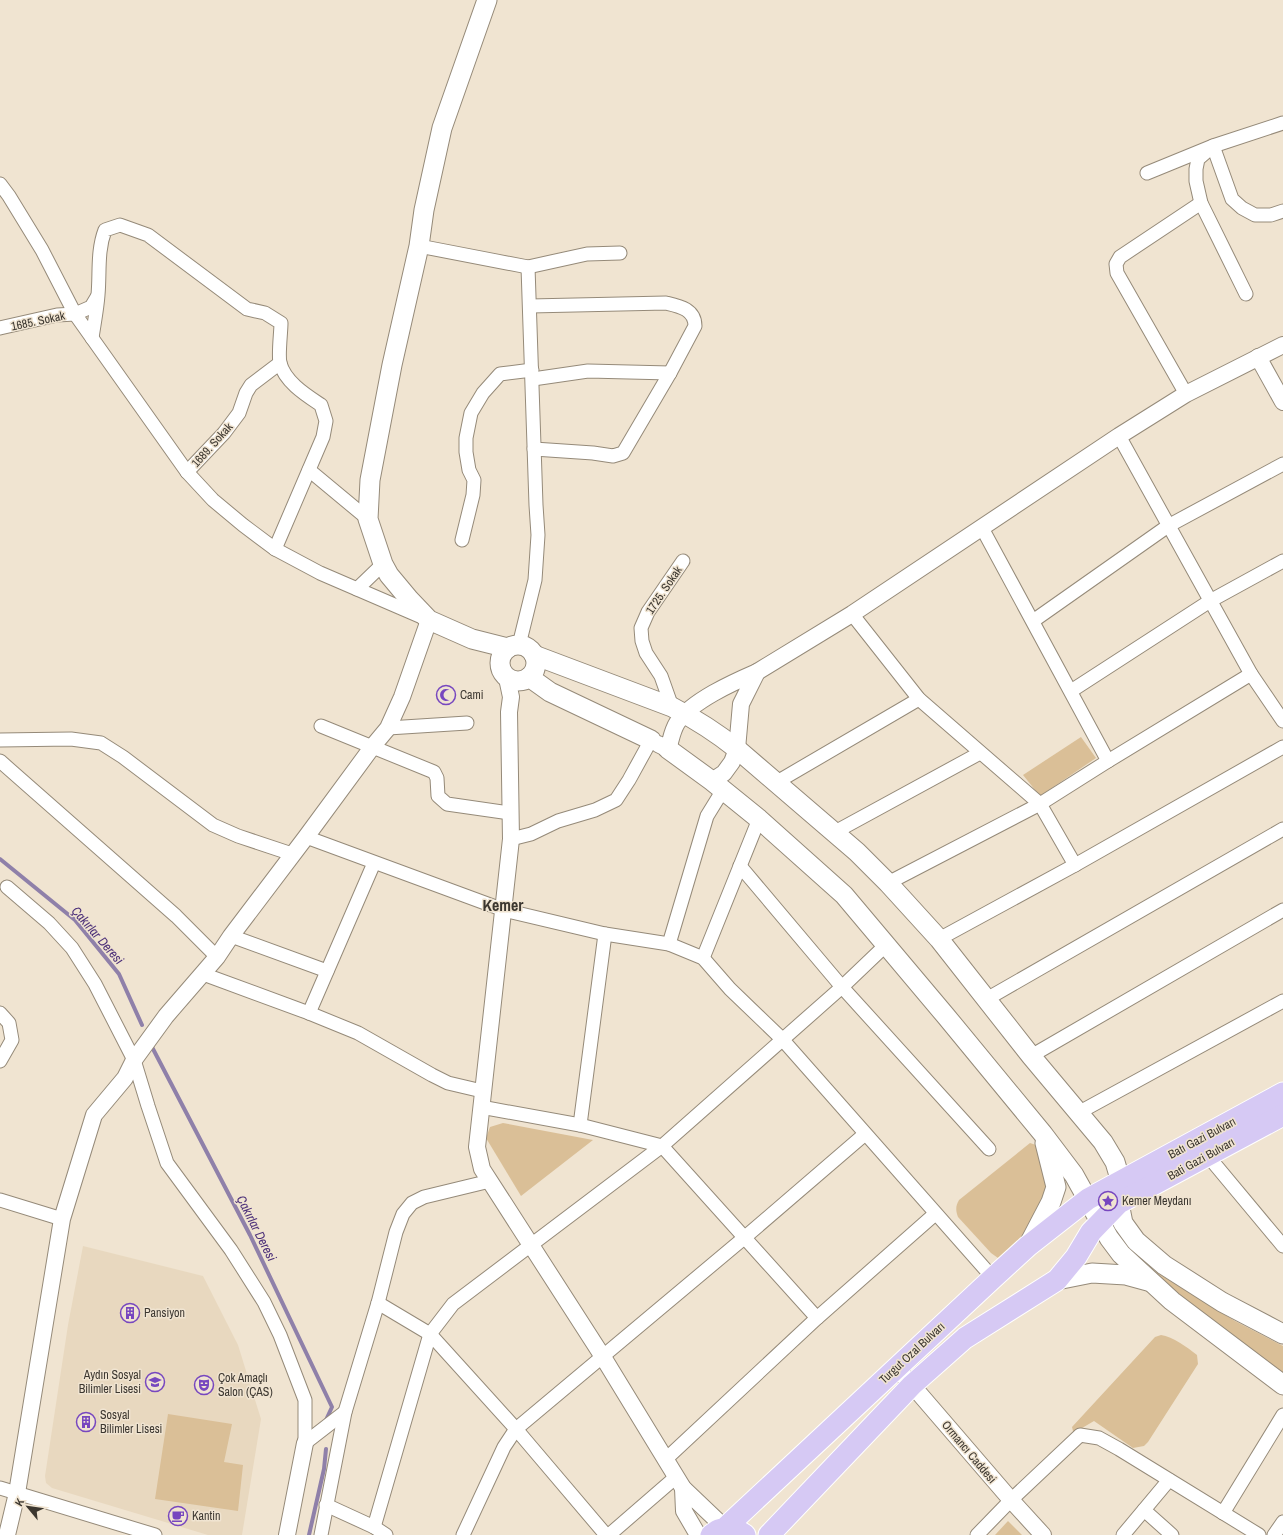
<svg xmlns="http://www.w3.org/2000/svg" width="1283" height="1535" viewBox="0 0 1283 1535" font-family="'Archivo Narrow',sans-serif">
	<rect width="100%" height="100%" fill="#f0e4d1"/>
	<path fill="#e8d8bf" d="M83 1246 203 1276 238 1345 261 1419 242 1535H208L52 1488 46 1483 45 1476 68 1325Z"/>
	<g fill="#dabf97">
		<path d="M1081 737 1096 758 1040 796 1023 775Z"/>
		<path d="M503 1123 593 1140 521 1196 486 1138 490 1127Z"/>
		<path d="M1030 1143 1036 1145 1050 1189 1033 1227 1007 1255 998 1258 991 1253 958 1217C956 1211 955 1207 959 1200Z"/>
		<path d="M1119 1231 1148 1267 1235 1321 1283 1346V1373L1277 1371 1156 1279 1116 1235Z"/>
		<path d="M1161 1335C1173 1337 1187 1347 1197 1355L1198 1364 1148 1442 1144 1446 1133 1448 1094 1421 1077 1431H1073L1072 1427 1155 1337Z"/>
		<path d="M168 1414 232 1424 224 1462 243 1465 238 1511 155 1499Z"/>
		<path d="M1008 1521 1022 1535H995Z"/>
	</g>
	<g fill="none" stroke-linecap="round" stroke-linejoin="round">
		<g stroke="#8f80a9" stroke-width="4">
			<path d="M0 859 75 920 119 974 142 1025"/>
			<path d="M152 1047 250 1235 332 1407 326 1420"/>
			<path d="M309 1535 324 1469 326 1449"/>
		</g>
		<defs>
			<g id="minor">
				<path d="M1147 173 1213 146 1283 123"/>
				<path d="M0 184 9 196 42 250 75 314 187 472 213 500 243 525 275 549 320 573 422 617"/>
				<path d="M419 246 528 267 587 254 620 253"/>
				<path d="M1246 294 1201 203 1196 181V169L1198 159 1213 146 1232 199 1242 208 1255 215H1271L1283 211"/>
				<path d="M530 306 666 303C679 306 695 309 695 326L670 373 623 453 613 456 593 453 534 449"/>
				<path d="M0 328 57 315 75 314 91 307 97 297"/>
				<path d="M92 338C94 324 97 309 98 295 100 273 97 251 105 230L120 225 148 235 247 309 265 313 281 323C281 332 278 355 280 363 285 382 306 395 321 405L326 421 323 437 275 549"/>
				<path d="M533 379 588 371 670 373"/>
				<path d="M1186 394 1117 273 1116 264 1120 257 1201 203"/>
				<path d="M1119 436 1251 674 1283 721"/>
				<path d="M309 470 368 519"/>
				<path d="M187 472 224 433 239 413 246 393 251 385 280 363"/>
				<path d="M982 528 1108 761"/>
				<path d="M462 540 473 495 474 480 469 470 466 452V438L471 413 483 393 500 374 532 370"/>
				<path d="M357 589 383 564"/>
				<path d="M852 614 919 699 1040 804 1075 865"/>
				<path d="M1033 621 1168 526 1283 464"/>
				<path d="M519 645 535 580 538 535 536 505 528 267"/>
				<path d="M1071 691 1210 601 1283 561"/>
				<path d="M672 707 661 676 646 653 642 641 641 628 648 612 683 561"/>
				<path d="M321 726 434 772 437 778 438 796 447 804 510 813"/>
				<path d="M388 728 467 723"/>
				<path d="M0 740 71 739 101 743 123 757 213 825 238 836 292 854"/>
				<path d="M0 761 176 916 217 957"/>
				<path d="M777 782 919 699"/>
				<path d="M835 832 980 753"/>
				<path d="M306 837 504 910 605 934 669 944 703 958 730 989 782 1039 993 1278"/>
				<path d="M511 839 531 834 558 821 595 810 616 800 629 780 651 740"/>
				<path d="M740 866 842 987 989 1149"/>
				<path d="M888 883 1040 804 1108 761 1251 674"/>
				<path d="M7 887 49 923 72 948 95 984 134 1060 148 1106 167 1163 231 1250 264 1302 280 1335 305 1400V1443"/>
				<path d="M231 936 327 971"/>
				<path d="M939 939 1075 865 1283 747"/>
				<path d="M669 944 707 816 723 790"/>
				<path d="M703 958 759 819"/>
				<path d="M203 974 309 1013 358 1033 432 1075 448 1083 482 1091"/>
				<path d="M985 1000 1283 829"/>
				<path d="M0 1013 9 1023 12 1040 0 1061"/>
				<path d="M309 1013 374 863"/>
				<path d="M1031 1056 1283 910"/>
				<path d="M481 1107 580 1125 662 1146 817 1318"/>
				<path d="M1078 1113 1283 1001"/>
				<path d="M580 1125 605 934"/>
				<path d="M1208 1156 1283 1246"/>
				<path d="M0 1200 62 1219"/>
				<path d="M378 1303 430 1334 516 1429 606 1535"/>
				<path d="M305 1443 345 1412"/>
				<path d="M666 1459 817 1318 935 1214"/>
				<path d="M0 1488 155 1535"/>
				<path d="M326 1505 374 1527 386 1535"/>
				<path d="M1144 1510 1172 1535"/>
				<path d="M1223 1513 1283 1415"/>
				<path d="M374 1527 430 1334 453 1304 662 1146 842 987 886 945"/>
				<path d="M321 1535 345 1412 378 1303 396 1232 403 1214 412 1203 424 1197 490 1181"/>
				<path d="M463 1535 504 1447 516 1429 744 1238 865 1134"/>
				<path d="M609 1535 676 1477"/>
				<path d="M977 1535 1011 1500 1080 1435 1099 1438 1119 1449 1259 1535"/>
				<path d="M1123 1535 1169 1480"/>
				<path d="M1274 1535 1283 1522"/>
			</g>
			<g id="tertiary">
				<path d="M1258 357 1283 402"/>
				<path d="M757 672 852 614 1119 436 1186 394 1283 345"/>
				<path d="M507 678 511 697 509 712 511 839 477 1147 482 1169 603 1357 683 1488 725 1528"/>
				<path d="M658 744 668 749C671 740 672 731 677 723 691 701 734 682 757 672L741 704 737 749 732 762 724 773 712 781"/>
				<path d="M896 1368 912 1385 1011 1500 1043 1535"/>
				<path d="M683 1488 684 1511 698 1535"/>
				<path d="M7 1535 17 1493 62 1219 94 1115 125 1078 134 1060 166 1016 217 957 231 936 306 837 373 746 388 728 402 697 429 620"/>
				<path d="M287 1535 305 1443"/>
			</g>
			<g id="secondary">
				<path d="M487 0 442 128 424 210 419 246 392 365 370 480 368 519 383 564 389 575 409 599 429 620 472 639 508 648"/>
				<circle cx="518" cy="663" r="18"/>
				<path d="M534 655 672 707C695 719 717 733 737 749L857 852 888 883 939 939 1031 1056 1103 1142 1115 1162 1121 1182 1119 1203 1123 1223 1136 1241 1164 1265 1222 1302 1283 1334"/>
				<path d="M529 677 550 692 651 740"/>
				<path d="M668 749 712 781 759 819 844 895 945 1015 1043 1134 1074 1175 1109 1238 1121 1254 1172 1301 1283 1385"/>
				<path d="M1028 1246 1051 1202 1056 1187 1045 1143"/>
				<path d="M1057 1280 1092 1273 1126 1275 1148 1281"/>
			</g>
			<g id="primary">
				<path d="M725 1528C733 1528 739 1530 745 1535"/>
				<path d="M711 1535 718 1530 725 1528 993 1278 1028 1246 1088 1199 1283 1093"/>
				<path d="M769 1535 912 1385 965 1338 1057 1280 1076 1257 1091 1232 1119 1203 1283 1115"/>
			</g>
		</defs>
		<use href="#minor" stroke="#958a79" stroke-width="15"/>
		<use href="#tertiary" stroke="#958a79" stroke-width="18"/>
		<use href="#secondary" stroke="#958a79" stroke-width="21"/>
		<use href="#primary" stroke="#fff" stroke-width="23"/>
		<use href="#minor" stroke="#fff" stroke-width="13"/>
		<use href="#tertiary" stroke="#fff" stroke-width="16"/>
		<use href="#secondary" stroke="#fff" stroke-width="19"/>
		<use href="#primary" stroke="#d6c9f4" stroke-width="21"/>
	</g>
	<defs>
		<symbol id="mosque-ring" viewBox="-11 -11 22 22"><circle r="9.5" fill="#f0e4d1" stroke="#7747bf" stroke-width="1.5"/><path d="M3.5-4.9A6 6 0 1 0 3.5 4.9A5 5 0 1 1 3.5-4.9Z" fill="#7747bf"/></symbol>
		<symbol id="sight-ring" viewBox="-11 -11 22 22"><circle r="9.5" fill="#f0e4d1" stroke="#7747bf" stroke-width="1.5"/><path d="M0-6L1.8-2.2L6-1.7L2.9 1.2L3.7 5.4L0 3.3L-3.7 5.4L-2.9 1.2L-6-1.7L-1.8-2.2Z" fill="#7747bf"/></symbol>
		<symbol id="building-ring" viewBox="-11 -11 22 22"><circle r="9.5" fill="#f0e4d1" stroke="#7747bf" stroke-width="1.5"/><path d="M-4-6H4V6H1V3H-1V6H-4ZM-2.5-4.3h1.7v1.8h-1.7ZM.8-4.3h1.7v1.8H.8ZM-2.5-1h1.7V.8h-1.7ZM.8-1h1.7V.8H.8Z" fill="#7747bf"/></symbol>
		<symbol id="school-ring" viewBox="-11 -11 22 22"><circle r="9.5" fill="#f0e4d1" stroke="#7747bf" stroke-width="1.5"/><path d="M0-5L7-2L0 1L-7-2ZM-4 1L0 2.5L4 1V4Q0 6-4 4Z" fill="#7747bf"/></symbol>
		<symbol id="theatre-ring" viewBox="-11 -11 22 22"><circle r="9.5" fill="#f0e4d1" stroke="#7747bf" stroke-width="1.5"/><path d="M-5-5.5Q0-4 5-5.5V0Q5 5 0 6Q-5 5-5 0ZM-3.3-2.5H-1v1.5H-3.3ZM1-2.5H3.3v1.5H1ZM-2.8 1Q0 5.5 2.8 1Z" fill="#7747bf"/></symbol>
		<symbol id="cafe-ring" viewBox="-11 -11 22 22"><circle r="9.5" fill="#f0e4d1" stroke="#7747bf" stroke-width="1.5"/><path d="M-5.5-4.5H6V0H3Q3 3.5 0 3.5H-2.5Q-5.5 3.5-5.5 0ZM3-3.2v2h1.7v-2ZM-6 4.5H4V6H-6Z" fill="#7747bf"/></symbol>
	</defs>
	<g fill-rule="evenodd">
		<use href="#mosque-ring" x="435" y="684" width="22" height="22"/>
		<use href="#sight-ring" x="1097" y="1190" width="22" height="22"/>
		<use href="#building-ring" x="119" y="1302" width="22" height="22"/>
		<use href="#school-ring" x="144" y="1371" width="22" height="22"/>
		<use href="#theatre-ring" x="193" y="1374" width="22" height="22"/>
		<use href="#building-ring" x="75" y="1411" width="22" height="22"/>
		<use href="#cafe-ring" x="167" y="1505" width="22" height="22"/>
	</g>
	<g text-anchor="middle" stroke-width="3" stroke-linejoin="round" paint-order="stroke">
		<g font-size="12" fill="#3c3730" stroke="#f0e4d1">
			<text transform="translate(38 321) rotate(-12)" y="4">1685. Sokak</text>
			<text transform="translate(212 445) rotate(-48)" y="4">1689. Sokak</text>
			<text transform="translate(664 590) rotate(-56)" y="4">1725. Sokak</text>
			<text transform="translate(1202 1138) rotate(-28)" y="4">Batı Gazi Bulvarı</text>
			<text transform="translate(1201 1159) rotate(-29)" y="4">Bati Gazi Bulvarı</text>
			<text transform="translate(912 1353) rotate(-43)" y="4">Turgut Ozal Bulvarı</text>
			<text transform="translate(969 1452) rotate(50)" y="4">Ormancı Caddesi</text>
		</g>
		<g font-size="12" fill="#3c3730" stroke="#f0e4d1" text-anchor="start">
			<text x="460" y="699">Cami</text>
			<text x="1122" y="1205">Kemer Meydanı</text>
			<text x="144" y="1317">Pansiyon</text>
			<text x="141" y="1379" text-anchor="end">Aydın Sosyal<tspan x="141" dy="14">Bilimler Lisesi</tspan></text>
			<text x="218" y="1382">Çok Amaçlı<tspan x="218" dy="14">Salon (ÇAS)</tspan></text>
			<text x="100" y="1419">Sosyal<tspan x="100" dy="14">Bilimler Lisesi</tspan></text>
			<text x="192" y="1520">Kantin</text>
		</g>
		<g font-size="13" font-style="italic" fill="#4c3079" stroke="#f0e4d1">
			<text transform="translate(98 935) rotate(49)" y="5">Çakırlar Deresi</text>
			<text transform="translate(257 1228) rotate(63)" y="5">Çakırlar Deresi</text>
		</g>
		<g font-size="16" font-weight="bold" fill="#3c3730" stroke="#f0e4d1">
			<text x="503" y="911">Kemer</text>
		</g>
	</g>
	<g transform="translate(28 1507) rotate(299)" stroke="#f0e4d1" stroke-width="3" paint-order="stroke">
	<path d="M0-3L7 15L0 10L-7 15Z" fill="#3c3730"/>
	<text y="-6" font-size="11" font-weight="bold" text-anchor="middle" fill="#3c3730">K</text>
	</g>
</svg>
